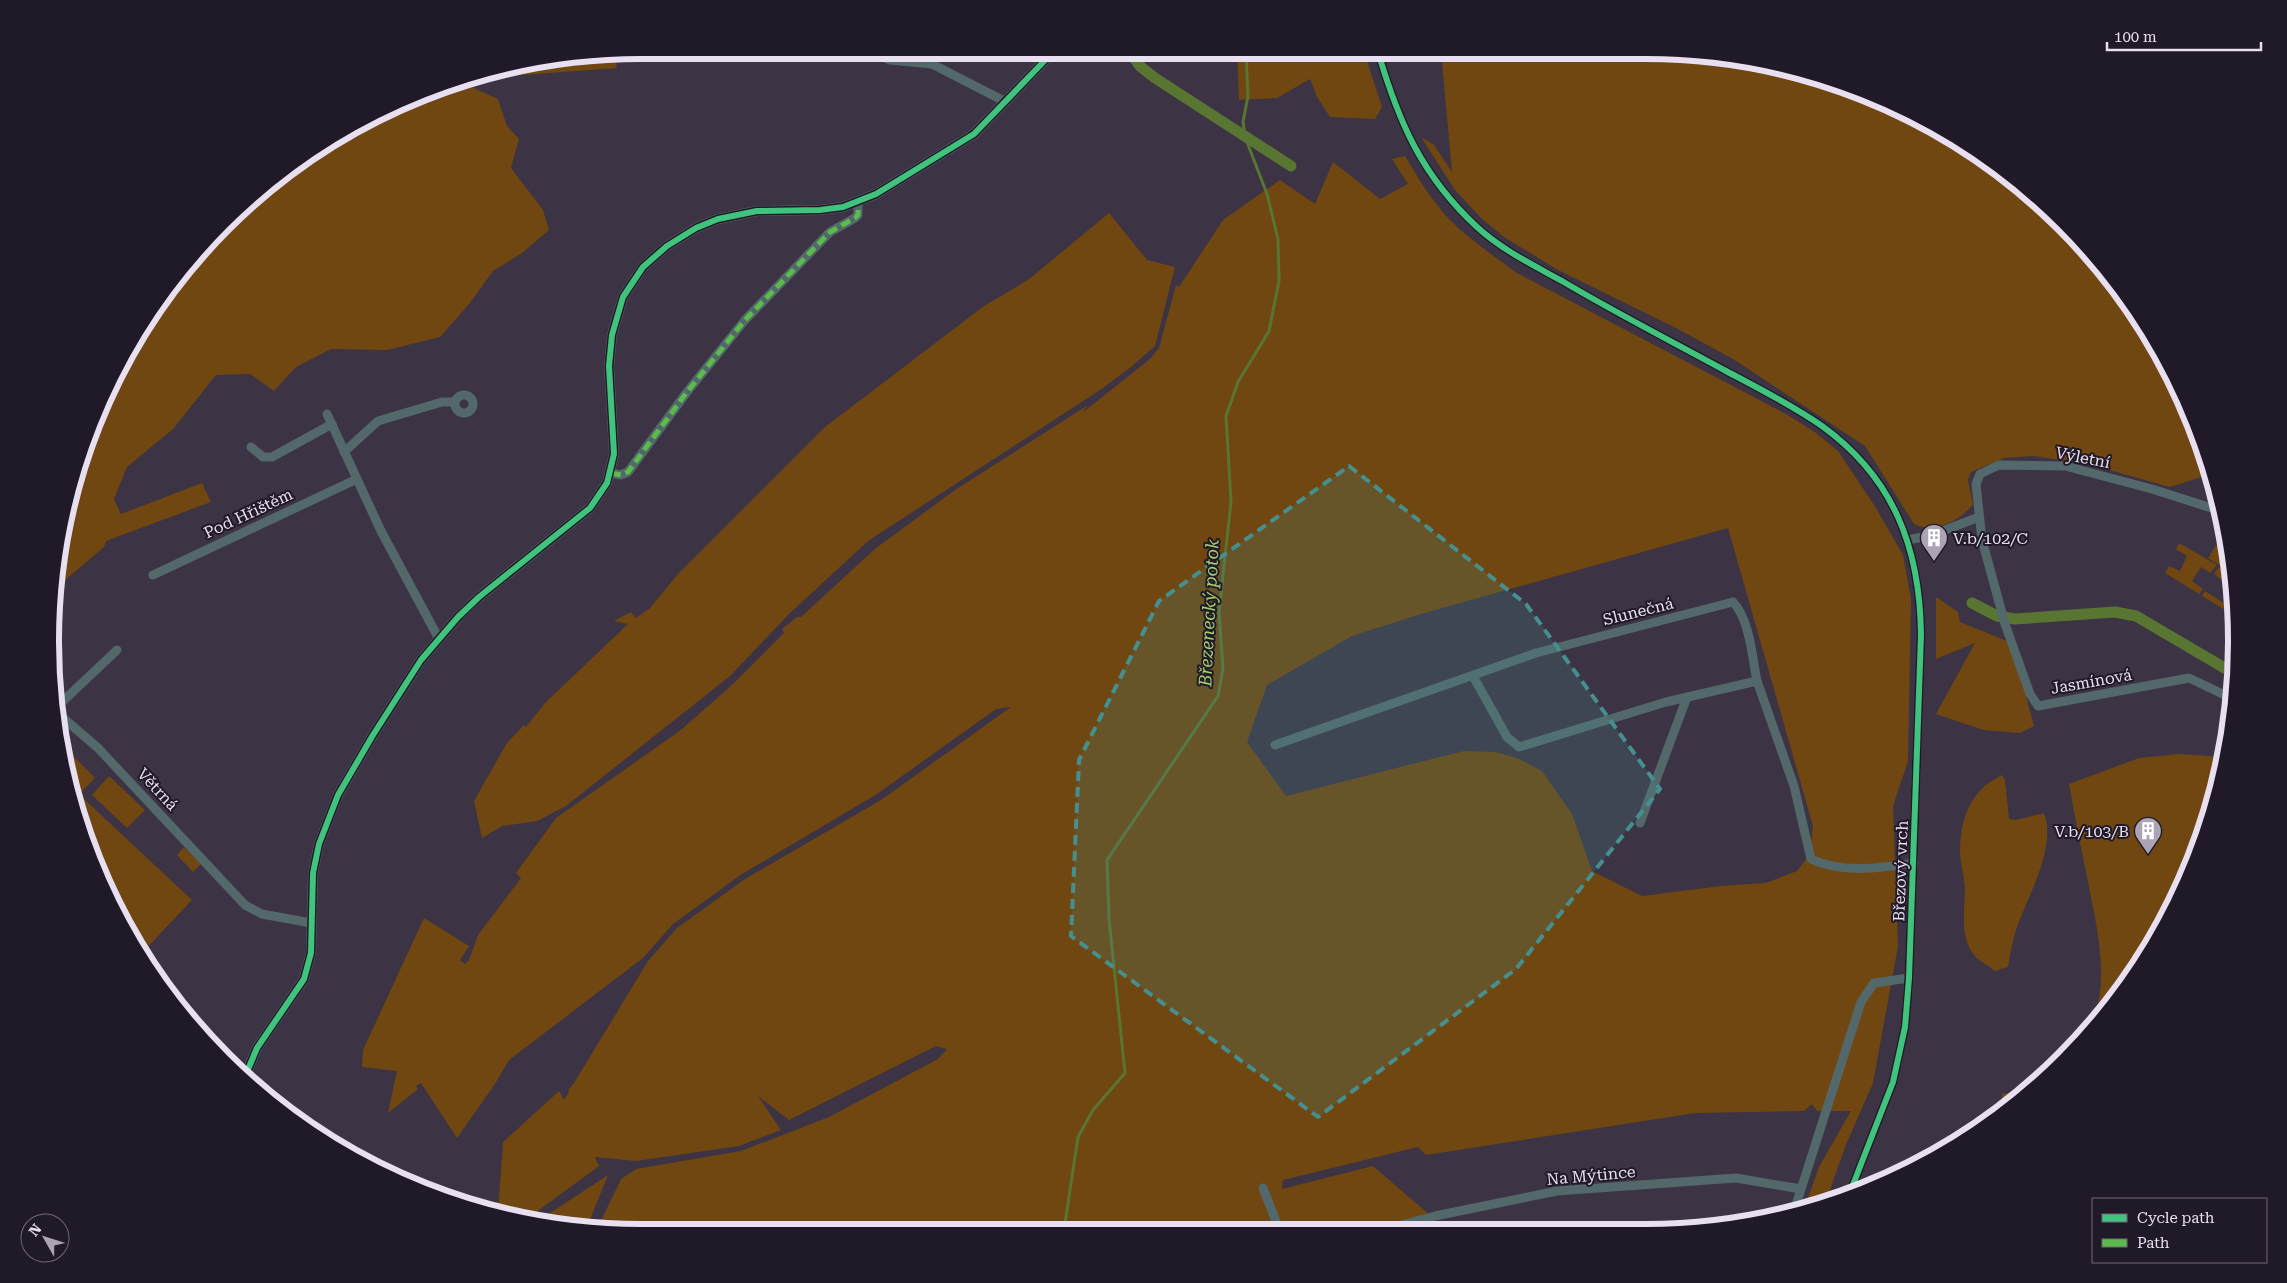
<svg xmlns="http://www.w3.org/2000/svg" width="2287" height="1283" viewBox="0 0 2287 1283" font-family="'Roboto Serif',serif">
	<rect width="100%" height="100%" fill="#3c3344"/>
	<g fill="#704710" fill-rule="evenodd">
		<path d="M1684 51 1799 70 1941 129 2036 197 2048 210 2054 225 2094 267 2109 292 2141 324 2176 380 2211 474 2170 487 2088 464 2033 456 2004 458 1971 472 1968 480 1973 504C1961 521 1933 534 1914 524L1865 446 1733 359 1676 328 1558 270 1504 237 1481 218 1455 190 1421 137 1434 145 1452 172 1441 52Z"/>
		<path d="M1364 52 1382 107 1375 119 1330 117 1317 97 1310 79 1277 98 1239 100 1237 53Z"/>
		<path d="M564 55H614L617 68 496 77 467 85 498 99 507 126 519 139 511 168 543 210 549 230 522 253 493 271 470 303 440 337 387 350 331 349 296 367 274 391 250 374 216 375 173 429 127 467 114 499 121 514 202 483 211 502 106 541 104 547 57 587 54 582 55 565 70 488 111 380 150 313 223 223 282 172 380 111 452 81Z"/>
		<path d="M1405 156C1418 178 1432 201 1450 220 1470 240 1494 256 1517 273L1788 415 1816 433 1838 451 1876 508 1903 555 1911 599 1908 761 1893 806 1898 946 1873 1083 1845 1147 1825 1204 1804 1209 1819 1167 1851 1111H1817L1812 1104 1804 1111 1695 1113 1426 1155 1418 1147 1283 1180 1282 1189 1373 1166 1446 1229 596 1231 621 1179 636 1169 741 1151 829 1117 938 1059 947 1049 936 1046 789 1120 758 1096 781 1130 739 1146 636 1161 595 1157 599 1166 527 1219 498 1214 503 1142 559 1091 564 1100 569 1092 568 1090 574 1083 648 961 677 928 745 879 881 800 1011 707 996 709 877 794 742 874 673 924 643 958 509 1060 495 1084 457 1138 421 1083 416 1086 418 1089 388 1113 397 1071 362 1067 363 1050 424 918 469 946 460 960 465 964 469 960 478 935 521 878 516 873 556 818 681 730 733 684 784 633 782 629 797 617H801L876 548 955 490 1088 405 1082 413 1150 359 1159 348 1176 285 1179 287 1223 220 1280 180 1315 204 1333 162 1380 199 1408 184 1392 159ZM1728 528 1813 826 1810 854 1797 871 1766 883 1721 886 1642 896 1592 871 1572 814 1542 771 1517 758 1495 752 1464 751 1286 796 1247 742 1267 685 1352 636 1421 614Z"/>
		<path d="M1109 213 1147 260 1175 267 1155 346 1131 367 1103 388 868 541 789 614 730 676 566 806 537 821 502 826 482 838 474 801 507 743 524 725 526 727 545 703 628 624 614 621 631 612 636 618 650 608 678 574 825 427 984 306 1028 280Z"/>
		<path d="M2179 543 2217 565 2210 573 2201 567 2192 581 2203 589 2199 594 2165 573 2169 566 2180 571 2187 556 2176 549Z"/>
		<path d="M2216 545 2228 553 2231 572 2208 558Z"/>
		<path d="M2219 567 2231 575 2233 589 2214 574Z"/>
		<path d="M2205 591 2230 607 2227 611 2202 596Z"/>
		<path d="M1936 597 1958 612 1960 622 2007 641 2020 674 2034 726 2020 733 1983 730 1936 714 1975 643 1936 659Z"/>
		<path d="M59 742 95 778 74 799 61 757Z"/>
		<path d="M2180 754 2223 757 2206 832 2158 937 2094 1021C2109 974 2097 929 2088 882 2081 849 2075 817 2069 784L2139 758Z"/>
		<path d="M2002 775 2005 780 2009 819 2016 820 2044 813C2057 849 2027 897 2016 930 2012 942 2010 955 2008 967L1995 971C1989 966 1979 961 1974 955 1959 936 1965 909 1965 888 1964 875 1960 862 1960 850 1961 816 1971 790 2002 775Z"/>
		<path d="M109 776 145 810 127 828 92 795Z"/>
		<path d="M84 799 192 900 141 954C109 910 92 859 77 807Z"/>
		<path d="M184 847 201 864 193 872 177 855Z"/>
		<path d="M2025 1091 2003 1109 2002 1094Z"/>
		<path d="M608 1175 586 1229 538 1221Z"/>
	</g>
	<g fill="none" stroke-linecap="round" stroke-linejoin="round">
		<path stroke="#597532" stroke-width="3" d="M1064 1230 1078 1137 1093 1110 1125 1073 1109 919 1107 860 1218 696 1223 668 1219 612 1231 502 1226 416 1238 382 1269 331 1279 281 1278 239 1267 194 1245 137 1243 122 1248 96 1246 53"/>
		<g stroke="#597532" stroke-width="11">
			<path d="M1130 53 1141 67 1155 78 1291 166"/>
			<path d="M1972 603 1997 616 2015 619 2115 612 2136 616 2233 673"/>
		</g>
		<g stroke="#53686a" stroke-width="9">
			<path d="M1378 52C1399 123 1422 176 1477 227 1502 250 1533 265 1562 281 1616 313 1671 341 1726 371 1758 388 1792 405 1822 426 1894 478 1920 548 1921 635L1909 978 1905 1027 1893 1082 1849 1195"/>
			<path d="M876 54 890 60 932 64 1006 102"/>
			<path d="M2113 279 2120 290"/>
			<circle cx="464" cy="404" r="9"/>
			<path d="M327 414 381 531 439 639"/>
			<path d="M251 447 263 457H272L332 424"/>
			<path d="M344 452 378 421 442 402H455"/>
			<path d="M611 473 621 475 628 472 687 392 745 320 830 232 855 218 858 215V203"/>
			<path d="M2221 511 2152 489 2065 466 1999 465 1980 474 1976 484 1982 540 2005 624 2030 694 2038 706 2189 678 2233 699"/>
			<path d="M1908 540 1932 535 1979 517"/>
			<path d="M153 575 357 479"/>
			<path d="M117 650 61 703 55 711 98 748 245 905 262 914 311 923"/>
			<path d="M1473 676 1507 737 1519 747 1666 702 1757 681 1794 786 1811 859C1843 874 1880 868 1914 863"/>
			<path d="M1275 745 1536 653 1733 602C1750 620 1752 657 1757 681"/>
			<path d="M1640 823 1687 697"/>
			<path d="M1263 1188 1279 1229"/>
			<path d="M1794 1211 1861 1002 1874 983 1909 978"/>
			<path d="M1386 1229 1435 1216 1557 1191 1736 1178 1801 1189"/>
		</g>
		<path stroke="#53686a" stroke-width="10" d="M244 1079 257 1048 304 979 311 953 313 873 319 844 338 795 373 735 421 660 458 617 479 597 590 508 607 483 614 454 609 366 612 335 623 297 643 267 667 246 696 228 718 219 757 211 820 210 843 207 876 194 974 134 1052 53"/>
		<path stroke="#5cbc4b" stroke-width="5" stroke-dasharray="10 5" stroke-linecap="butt" d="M611 473 621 475 628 472 687 392 745 320 830 232 855 218 858 215V203"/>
		<defs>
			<g id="cycleway">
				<path d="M1378 52C1399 123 1422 176 1477 227 1502 250 1533 265 1562 281 1616 313 1671 341 1726 371 1758 388 1792 405 1822 426 1894 478 1920 548 1921 635L1909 978 1905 1027 1893 1082 1849 1195"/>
				<path d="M244 1079 257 1048 304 979 311 953 313 873 319 844 338 795 373 735 421 660 458 617 479 597 590 508 607 483 614 454 609 366 612 335 623 297 643 267 667 246 696 228 718 219 757 211 820 210 843 207 876 194 974 134 1052 53"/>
			</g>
		</defs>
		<use href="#cycleway" stroke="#201927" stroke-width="9"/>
		<use href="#cycleway" stroke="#40c37c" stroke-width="6"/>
	</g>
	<path fill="#45908f" fill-opacity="0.2" stroke="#45908f" stroke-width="4" stroke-dasharray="10 6" stroke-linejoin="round" d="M1349 466 1526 604 1660 789 1516 969 1318 1117 1071 936 1079 760 1159 601Z"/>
	<defs>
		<symbol id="building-pin" viewBox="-11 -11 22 30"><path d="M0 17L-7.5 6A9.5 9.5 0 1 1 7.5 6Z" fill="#aca3b4" stroke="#201927"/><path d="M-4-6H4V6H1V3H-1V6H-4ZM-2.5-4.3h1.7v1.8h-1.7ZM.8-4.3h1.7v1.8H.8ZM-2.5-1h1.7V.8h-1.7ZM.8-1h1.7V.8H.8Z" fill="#fff"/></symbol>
	</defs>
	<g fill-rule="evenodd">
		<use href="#building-pin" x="1918" y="522" width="32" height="43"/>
		<use href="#building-pin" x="2132" y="815" width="32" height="43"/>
	</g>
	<g text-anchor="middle" stroke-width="4" stroke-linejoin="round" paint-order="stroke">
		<g font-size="16" fill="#e8dff1" stroke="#201927">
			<text transform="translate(2083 457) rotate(11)" y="6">Výletní</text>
			<text transform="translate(248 513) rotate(-25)" y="6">Pod Hřištěm</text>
			<text transform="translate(1638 611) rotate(-14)" y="6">Slunečná</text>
			<text transform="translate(2091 681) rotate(-10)" y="6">Jasmínová</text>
			<text transform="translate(158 789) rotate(47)" y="6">Větrná</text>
			<text transform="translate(1900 871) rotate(-88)" y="6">Březový vrch</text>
			<text transform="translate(1591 1175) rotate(-5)" y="6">Na Mýtince</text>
		</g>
		<g font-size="16" fill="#e8dff1" stroke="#201927" text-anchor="start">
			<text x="1953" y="544">V.b/102/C</text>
			<text x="2129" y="837" text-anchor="end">V.b/103/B</text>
		</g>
		<g font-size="18" font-style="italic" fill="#a5d16c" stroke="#201927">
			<text transform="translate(1209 613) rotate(-87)" y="6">Březenecký potok</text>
		</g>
	</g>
	<path d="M0 0H2287V1283H0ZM641 59H1646A582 582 0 0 1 2228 641V642A582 582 0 0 1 1646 1224H641A582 582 0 0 1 59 642V641A582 582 0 0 1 641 59Z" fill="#201927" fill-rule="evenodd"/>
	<path fill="none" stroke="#e8dff1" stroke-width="6" d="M641 59H1646A582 582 0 0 1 2228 641V642A582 582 0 0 1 1646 1224H641A582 582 0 0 1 59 642V641A582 582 0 0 1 641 59Z"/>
	<rect x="2092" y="1198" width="175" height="65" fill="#201927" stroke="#706878"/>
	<rect x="2102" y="1214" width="25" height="8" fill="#40c37c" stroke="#706878"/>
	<text x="2137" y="1223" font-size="15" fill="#e8dff1">Cycle path</text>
	<rect x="2102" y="1239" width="25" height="8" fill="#5cbc4b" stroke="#706878"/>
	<text x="2137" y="1248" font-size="15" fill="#e8dff1">Path</text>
	<g transform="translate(45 1238) rotate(309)"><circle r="24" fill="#201927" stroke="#706878"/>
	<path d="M0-4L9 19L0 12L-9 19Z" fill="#aca3b4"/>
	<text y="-8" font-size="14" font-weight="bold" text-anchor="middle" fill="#e8dff1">N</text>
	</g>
	<path d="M2107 42v8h154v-8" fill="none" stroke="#e8dff1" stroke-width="2.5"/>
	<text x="2114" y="42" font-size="15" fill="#e8dff1" stroke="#201927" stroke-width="4" paint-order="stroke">100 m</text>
</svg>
